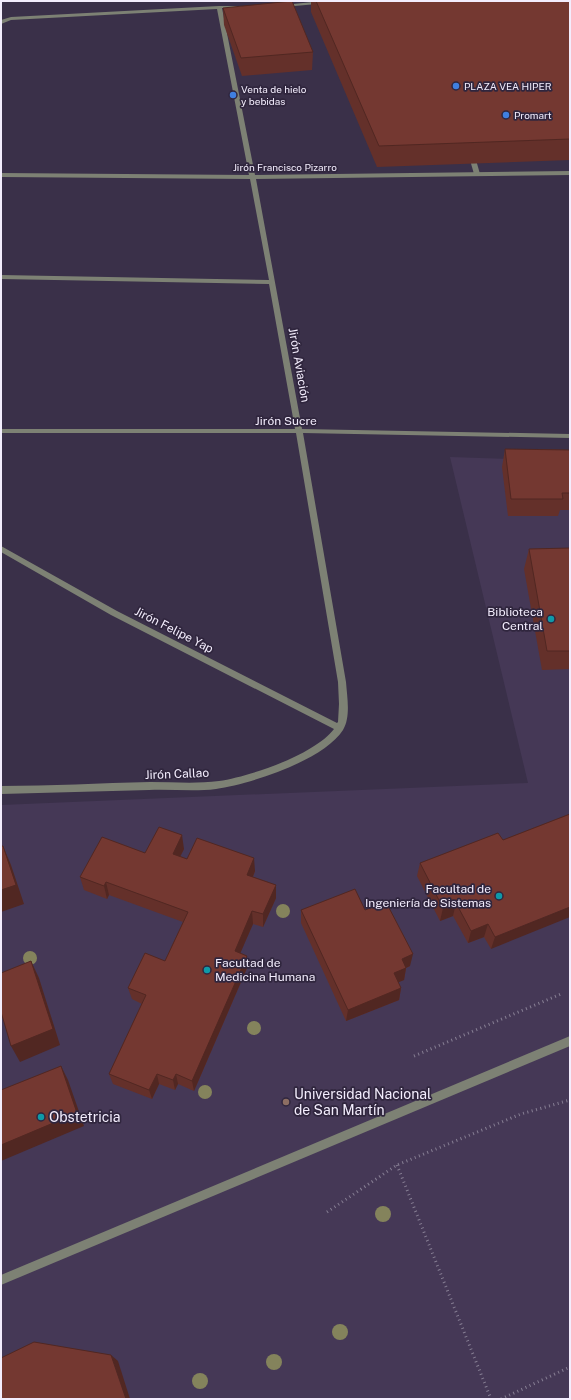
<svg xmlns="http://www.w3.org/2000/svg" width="571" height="1400" viewBox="0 0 571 1400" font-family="'Public Sans',sans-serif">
	<rect width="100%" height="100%" fill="#3a3049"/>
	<path fill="#453856" d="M450 457 570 461V1399H1V805L528 783Z"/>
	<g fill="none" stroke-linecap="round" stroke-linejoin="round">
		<g stroke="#867e93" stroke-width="3" stroke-dasharray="1 3.5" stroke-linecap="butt">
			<path d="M414 1056 561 994"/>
			<path d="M397 1165 491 1399"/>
			<path d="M327 1212 397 1165 521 1114 570 1100"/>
			<path d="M501 1399 570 1367"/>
		</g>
		<g fill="#7d8174" fill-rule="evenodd">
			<path d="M471 151 474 153 480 174 479 175 474 174 468 153Z"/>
			<path d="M570 1036V1046L1 1285V1275Z"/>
		</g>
		<g fill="#7d8174" fill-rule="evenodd">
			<path d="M323 1H342L340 2 283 7 281 6 283 5Z"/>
			<path d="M219 6H241L243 7 241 8H222L255 175 570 171V175L256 179 302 429 570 434V438L303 433 346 682C347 696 351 717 343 730 324 760 251 784 216 789 194 792 172 789 149 790 100 791 51 793 1 794V786C51 786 100 783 150 782 173 782 196 784 219 781 251 776 314 755 334 729L111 615 1 552V546L117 611 337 723 338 722 339 704 338 682 296 433H1V429H295L269 284 1 279V275L269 280 250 179 1 177V173L249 175 217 9 11 20 1 24V20L11 17Z"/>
		</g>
	</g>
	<g fill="#84835c">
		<circle cx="283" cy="911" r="7"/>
		<circle cx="30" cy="958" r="7"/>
		<circle cx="254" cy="1028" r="7"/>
		<circle cx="205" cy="1092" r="7"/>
		<circle cx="383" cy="1214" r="8"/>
		<circle cx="340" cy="1332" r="8"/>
		<circle cx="274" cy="1362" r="8"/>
		<circle cx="200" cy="1381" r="8"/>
	</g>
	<g fill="#64302a">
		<path d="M311 1H570V160L377 167 311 12Z"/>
		<path d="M223 8 313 52 312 70 242 76 224 25Z"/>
		<path d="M505 449 570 450V510H560L558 516H508L502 467Z"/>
		<path d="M570 548V669L542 670 524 569 529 549Z"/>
		<path d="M570 814 491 949 484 937 468 943 453 916 440 921 417 876 420 863 503 840Z"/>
		<path d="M184 849 180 856 187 859 255 871 253 877 276 885V898L263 927 253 924 240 953 247 968 194 1091 178 1084 175 1090 159 1084 152 1099 113 1084 109 1074 142 1004 132 999 128 988 165 961 183 922 109 895 107 899 84 890 80 877 145 853Z"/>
		<path d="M301 910 410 966 406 968 404 980 398 982 401 988 399 1000 346 1021 301 923Z"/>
	</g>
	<g fill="#512722">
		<path d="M182 835 184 849 175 867 173 854Z"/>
		<path d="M3 846 11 865 24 904 1 912V890Z"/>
		<path d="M254 858 255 871 248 888 247 875Z"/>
		<path d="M106 882 109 895 107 899 104 886Z"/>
		<path d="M276 885V898L263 927V914Z"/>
		<path d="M456 903 453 916 440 921 443 908Z"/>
		<path d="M570 907V917L491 949 495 937Z"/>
		<path d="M252 911 253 924 236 963 235 951Z"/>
		<path d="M488 924 484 937 468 943 471 931Z"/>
		<path d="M413 954 410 966 399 971 402 959Z"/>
		<path d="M247 956V968L194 1091 192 1081Z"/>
		<path d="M31 961 39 978 60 1045 20 1062 11 1046Z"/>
		<path d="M406 968 404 980 392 985 394 973Z"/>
		<path d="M401 988 399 1000 346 1021 348 1010Z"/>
		<path d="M61 1066 68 1080 84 1126 1 1161V1145Z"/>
		<path d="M157 1074 159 1084 152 1099 149 1090Z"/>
		<path d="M176 1074 178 1084 175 1090 173 1080Z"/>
		<path d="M111 1355 118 1361 130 1399H126Z"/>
	</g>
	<g fill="#743831" stroke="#512722">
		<path d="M292 1 313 52 241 58 223 8Z"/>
		<path d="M316 1H570V139L379 146Z"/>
		<path d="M505 449 570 450V493H562L563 499H511Z"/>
		<path d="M570 548V651H547L529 549Z"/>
		<path d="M570 814V907L495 937 488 924 471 931 456 903 443 908 420 863 498 833 503 840Z"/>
		<path d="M159 827 182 835 173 854 187 859 197 838 254 858 247 875 276 885 263 914 252 911 235 951 247 956 192 1081 176 1074 173 1080 157 1074 149 1090 109 1074 146 995 128 988 145 953 165 961 188 912 106 882 104 886 80 877 102 837 145 853Z"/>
		<path d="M1 846H3L16 885 1 890Z"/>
		<path d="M355 889 365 910 386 902 413 954 402 959 406 968 394 973 401 988 348 1010 301 910Z"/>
		<path d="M31 961 53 1029 11 1046 1 1012V973Z"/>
		<path d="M61 1066 77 1113 1 1145V1090Z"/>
		<path d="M34 1342 111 1355 126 1399H1V1358Z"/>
	</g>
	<g fill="#3f7fe0" stroke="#30263e" stroke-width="1.5">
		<circle cx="456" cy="86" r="4"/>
		<circle cx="233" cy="95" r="4"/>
		<circle cx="506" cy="115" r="4"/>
	</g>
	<g fill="#0f9aa8" stroke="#30263e" stroke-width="1.5">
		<circle cx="551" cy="619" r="4"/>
		<circle cx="499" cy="896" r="4"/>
		<circle cx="207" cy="970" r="4"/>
		<circle cx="41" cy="1117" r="4"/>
	</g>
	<circle fill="#8d6e63" stroke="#30263e" stroke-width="1.5" cx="286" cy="1102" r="4"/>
	<g text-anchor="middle" stroke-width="3.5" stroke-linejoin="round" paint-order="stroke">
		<g font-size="10" fill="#f3edfd" stroke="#30263e" text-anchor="start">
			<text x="464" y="90">PLAZA VEA HIPER</text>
			<text x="241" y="93">Venta de hielo<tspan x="241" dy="12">y bebidas</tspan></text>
			<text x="514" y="119">Promart</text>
		</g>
		<g font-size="10" fill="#f3edfd" stroke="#30263e">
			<text x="285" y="171">Jirón Francisco Pizarro</text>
		</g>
		<g font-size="12" fill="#f3edfd" stroke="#30263e">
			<text transform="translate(299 365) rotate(80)" y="4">Jirón Aviación</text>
			<text x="286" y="425">Jirón Sucre</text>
			<text transform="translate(174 630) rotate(27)" y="4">Jirón Felipe Yap</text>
			<text transform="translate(177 774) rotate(-2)" y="4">Jirón Callao</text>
		</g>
		<g font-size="12" fill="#f3edfd" stroke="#30263e" text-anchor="end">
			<text x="543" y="616">Biblioteca<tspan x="543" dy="14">Central</tspan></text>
			<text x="491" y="893">Facultad de<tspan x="491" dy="14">Ingeniería de Sistemas</tspan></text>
			<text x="215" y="967" text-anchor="start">Facultad de<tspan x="215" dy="14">Medicina Humana</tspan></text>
		</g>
		<g font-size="14" fill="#f3edfd" stroke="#30263e" text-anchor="start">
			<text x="294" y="1099">Universidad Nacional<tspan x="294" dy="16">de San Martín</tspan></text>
			<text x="49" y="1122">Obstetricia</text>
		</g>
	</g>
	<rect width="571" height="1400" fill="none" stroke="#f3edfd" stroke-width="4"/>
</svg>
